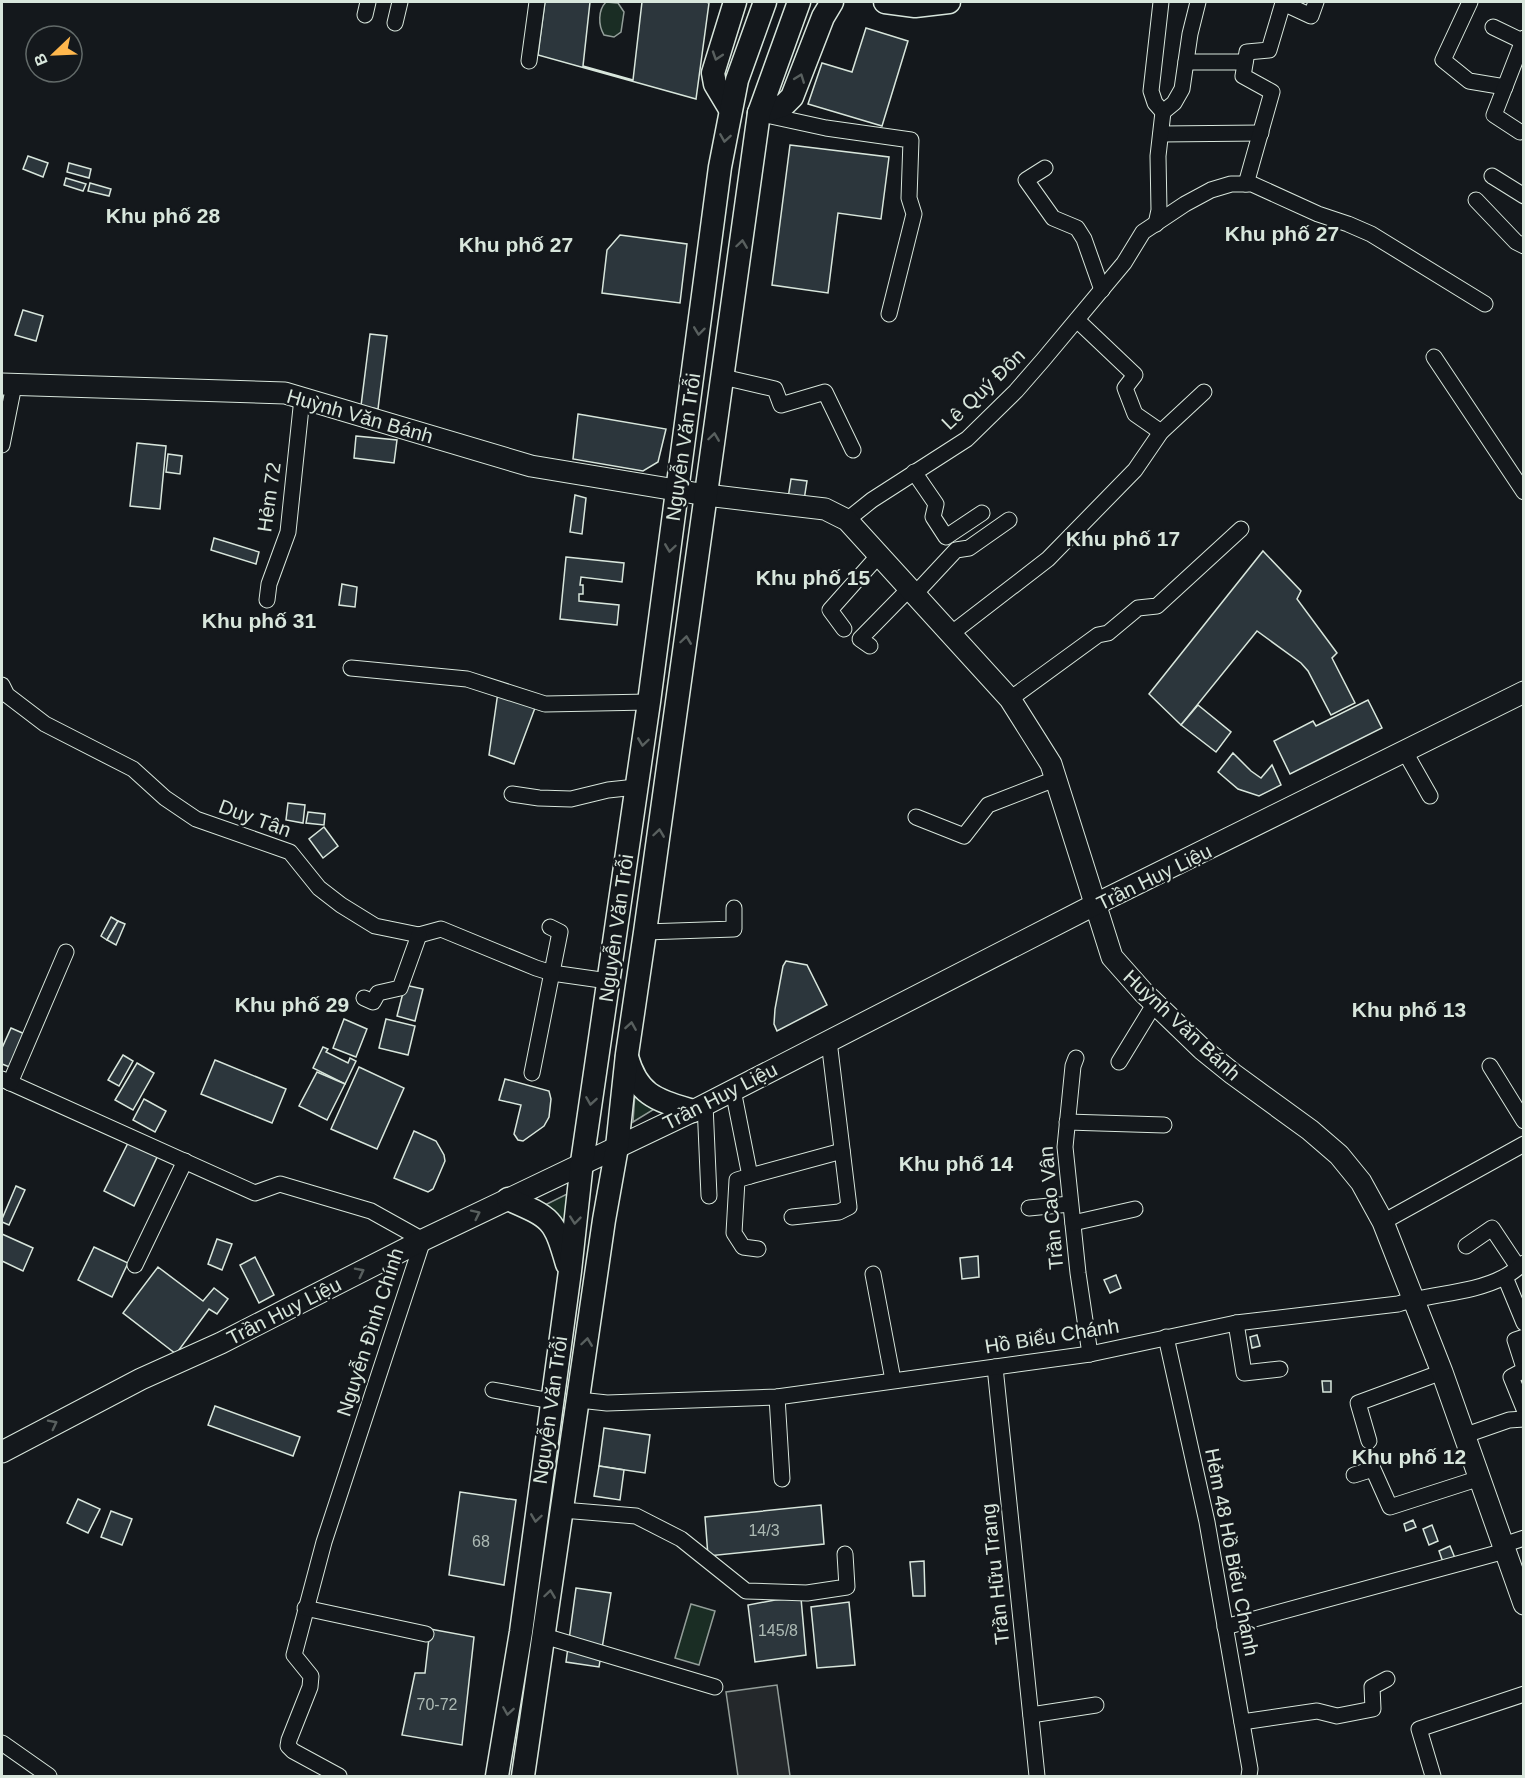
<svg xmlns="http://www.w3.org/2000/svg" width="1525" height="1778" viewBox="0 0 1525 1778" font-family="Arial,sans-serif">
	<rect width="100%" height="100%" fill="#14181c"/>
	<g fill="#1a2d24" stroke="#939e99" stroke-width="1.5">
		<path d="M606 2 618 3 624 12 621 32 614 37 604 35C598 25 598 10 606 2Z"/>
		<path d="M635 1093 656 1108 633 1122Z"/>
		<path d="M569 1193 564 1222 545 1205Z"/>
		<path d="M691 1604 715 1611 699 1665 675 1658Z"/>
	</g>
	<path fill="#24282b" stroke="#939e99" stroke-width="1.5" d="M777 1685 790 1776H738L726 1692Z"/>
	<g fill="#2c363c" stroke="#d8e6dc" stroke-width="1.5">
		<path d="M545 2H590L583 66 633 80 642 2H706L709 3 696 99 538 55Z"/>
		<path d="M866 28 908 41 882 126 808 104 822 63 852 72Z"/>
		<path d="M790 145 889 157 881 219 838 213 828 293 772 285Z"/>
		<path d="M28 156 48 163 43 177 23 169Z"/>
		<path d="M69 163 91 169 89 178 67 172Z"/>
		<path d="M66 178 86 184 83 191 64 185Z"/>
		<path d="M90 183 111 189 109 196 88 191Z"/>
		<path d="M620 235 687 244 680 303 602 293 607 250Z"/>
		<path d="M23 310 43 316 36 341 15 335Z"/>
		<path d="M370 334 387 336 378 409 361 406Z"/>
		<path d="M578 414 666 429 658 462 643 471 573 459Z"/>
		<path d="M356 436 397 440 394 463 354 458Z"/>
		<path d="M137 443 166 446 160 509 130 506Z"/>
		<path d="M168 454 182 456 180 474 166 472Z"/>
		<path d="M791 479 807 481 804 500 788 498Z"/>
		<path d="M575 495 586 498 582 534 570 532Z"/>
		<path d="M214 538 259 552 256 564 211 550Z"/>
		<path d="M1263 551 1301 591 1297 599 1337 653 1332 658 1355 703 1331 715 1308 671 1301 663 1257 631 1181 725 1149 694Z"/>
		<path d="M566 557 624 563 622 582 581 577 580 585H583V594H579V601L619 605 617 625 560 619Z"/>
		<path d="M342 584 357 587 355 607 339 605Z"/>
		<path d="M498 692 535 708 514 764 489 755Z"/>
		<path d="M1368 700 1382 728 1290 774 1274 741 1313 721 1316 726Z"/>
		<path d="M1198 705 1231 732 1216 752 1181 725Z"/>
		<path d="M1233 753 1251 771 1261 778 1272 765 1281 785 1259 796 1238 789 1218 772Z"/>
		<path d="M288 803 305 805 303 823 286 820Z"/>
		<path d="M308 812 325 814 324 825 306 823Z"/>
		<path d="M324 827 338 846 323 858 309 839Z"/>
		<path d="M111 917 118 921 107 940 101 936Z"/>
		<path d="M118 921 125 924 116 945 107 940Z"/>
		<path d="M786 961 807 965 827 1005 777 1031 774 1024 775 1009 783 966Z"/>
		<path d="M405 985 423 989 415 1021 397 1016Z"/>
		<path d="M344 1019 367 1029 356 1057 333 1048Z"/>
		<path d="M386 1019 415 1026 408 1055 379 1048Z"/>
		<path d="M11 1028 27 1035 12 1068 2 1064V1048Z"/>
		<path d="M323 1047 328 1049 326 1052 348 1063 350 1058 356 1061 345 1084 313 1068Z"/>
		<path d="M123 1055 133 1061 119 1086 108 1080Z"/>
		<path d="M215 1060 286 1089 272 1123 201 1094Z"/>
		<path d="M137 1063 154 1073 133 1110 115 1100Z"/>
		<path d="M359 1067 404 1088 377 1149 331 1129Z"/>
		<path d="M317 1072 345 1084 327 1120 299 1106Z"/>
		<path d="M505 1079 549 1091 551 1099 549 1117 544 1126 523 1141 518 1140 514 1134 521 1105 499 1100Z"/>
		<path d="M144 1099 166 1111 155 1132 133 1120Z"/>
		<path d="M414 1131 436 1141 444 1155 445 1161 433 1189 428 1192 394 1178Z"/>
		<path d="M130 1139 159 1153 134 1206 104 1191Z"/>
		<path d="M16 1186 25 1190 9 1225 2 1222V1219Z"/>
		<path d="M2 1234 33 1248 23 1271 2 1261Z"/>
		<path d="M217 1239 232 1244 222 1270 208 1264Z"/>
		<path d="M94 1247 128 1263 112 1297 78 1280Z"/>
		<path d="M978 1256 979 1277 962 1279 960 1258Z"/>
		<path d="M255 1257 274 1295 259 1303 240 1265Z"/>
		<path d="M158 1267 203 1301 214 1288 228 1299 217 1314 209 1309 176 1354 123 1313Z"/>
		<path d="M1116 1275 1121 1288 1110 1293 1104 1280Z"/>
		<path d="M1257 1335 1260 1346 1252 1348 1250 1337Z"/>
		<path d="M1322 1381H1331V1392H1323Z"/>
		<path d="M215 1406 300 1437 293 1456 208 1425Z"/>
		<path d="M604 1428 650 1435 645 1473 599 1466Z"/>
		<path d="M599 1466 624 1470 620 1500 594 1496Z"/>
		<path d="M460 1492 516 1500 504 1585 449 1575Z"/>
		<path d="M78 1499 100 1509 88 1533 67 1523Z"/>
		<path d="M821 1505 824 1544 708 1556 705 1517Z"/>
		<path d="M111 1511 132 1519 122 1545 101 1537Z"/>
		<path d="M1413 1520 1416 1527 1406 1531 1404 1524Z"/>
		<path d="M1432 1525 1438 1541 1429 1545 1423 1529Z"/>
		<path d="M1450 1546 1455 1558 1443 1562 1439 1551Z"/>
		<path d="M924 1561 925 1596H913L910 1562Z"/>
		<path d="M576 1588 611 1593 599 1667 566 1662Z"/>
		<path d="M801 1598 806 1655 755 1662 748 1605 775 1600Z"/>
		<path d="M849 1602 855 1665 817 1668 811 1607Z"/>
		<path d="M430 1629 474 1637 462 1745 402 1735 415 1673H425Z"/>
	</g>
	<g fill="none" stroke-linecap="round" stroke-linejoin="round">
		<defs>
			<g id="street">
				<path d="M1161 2 1151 91 1155 103 1163 112"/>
				<path d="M1470 2 1443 60 1469 81 1505 87"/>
				<path d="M365 15 368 2"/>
				<path d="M395 23 400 2"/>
				<path d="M1493 27 1522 41"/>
				<path d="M529 61 537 2"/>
				<path d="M1186 62H1245"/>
				<path d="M1163 112 1174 103 1182 89 1190 34 1198 2"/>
				<path d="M762 114 826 128 911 140 909 198 914 214 889 314"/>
				<path d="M1520 132 1494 115 1524 38"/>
				<path d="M1161 134 1261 133"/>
				<path d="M1045 168 1026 180 1053 218 1077 228 1084 239 1102 290"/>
				<path d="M1492 176 1524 196"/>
				<path d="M1246 184 1272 92 1243 76 1247 52 1269 50 1283 3 1311 16 1316 2"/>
				<path d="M1476 200 1516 242 1524 246"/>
				<path d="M1156 224 1159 210 1158 156 1163 112"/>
				<path d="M1077 320 1135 375 1125 388 1135 414 1161 432"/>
				<path d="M1434 357 1524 492"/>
				<path d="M723 377 775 389 781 405 825 392 853 450"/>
				<path d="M2 445 14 385"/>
				<path d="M914 472 936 504 933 517 946 537 982 513"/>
				<path d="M847 520 872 500 967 439 1016 391 1043 360 1124 263 1143 232 1185 204 1211 190 1231 184H1252L1318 214 1348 224 1371 234 1485 304"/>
				<path d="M915 594 956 550 969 548 1009 520"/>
				<path d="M267 600 269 584 288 532 302 398"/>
				<path d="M844 629 830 610 879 555"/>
				<path d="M952 633 1048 559 1135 470 1161 432 1204 392"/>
				<path d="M870 646 860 639 910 588"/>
				<path d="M351 668 467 679 545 704 649 702"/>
				<path d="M2 685 7 695 45 724 133 769 165 798 196 819 290 852 319 888 341 905 375 926 419 935 441 929 536 968 552 973 608 981"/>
				<path d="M1010 699 1098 635 1108 633 1138 608 1157 606 1241 529"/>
				<path d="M1405 752 1430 796"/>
				<path d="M512 794 539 798 571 799 608 790 636 787"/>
				<path d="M916 817 964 836 988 805 1055 779"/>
				<path d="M645 932 734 929V908"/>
				<path d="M364 998 373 1002 378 993 400 988 419 935"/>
				<path d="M1076 1058 1073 1066 1065 1147 1078 1273 1090 1354"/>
				<path d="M1119 1062 1155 1003"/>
				<path d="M1490 1066 1524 1121"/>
				<path d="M532 1073 560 932 550 927"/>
				<path d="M2 1079 255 1193 280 1184 371 1211 423 1240 324 1542 294 1655 311 1676 310 1687 289 1740 288 1746 293 1751 339 1776"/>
				<path d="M10 1083 66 952"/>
				<path d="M733 1090 750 1176 737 1180 734 1233 743 1247 758 1249"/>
				<path d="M705 1104 709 1196"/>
				<path d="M1067 1122 1164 1125"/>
				<path d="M750 1176 842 1151"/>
				<path d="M1029 1208 1070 1204"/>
				<path d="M792 1217 839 1212 849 1207 829 1041"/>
				<path d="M1383 1222 1524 1144"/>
				<path d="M1073 1223 1135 1209"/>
				<path d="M1466 1246 1492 1228 1518 1267"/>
				<path d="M135 1265 185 1161"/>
				<path d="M873 1274 893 1380"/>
				<path d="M1505 1277 1524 1323"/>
				<path d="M1236 1323 1244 1373 1280 1369"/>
				<path d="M1166 1337 1207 1522 1250 1769 1249 1776"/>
				<path d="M1524 1337 1515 1340 1524 1368"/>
				<path d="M995 1367 1037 1776"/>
				<path d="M1524 1370 1511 1377 1524 1409"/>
				<path d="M493 1390 551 1401"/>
				<path d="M777 1397 782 1479"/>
				<path d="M579 1400 607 1403 777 1397 1090 1354 1236 1323 1398 1304C1432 1293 1472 1294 1504 1277 1511 1274 1517 1268 1524 1263"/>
				<path d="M1466 1435 1509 1420 1524 1419"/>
				<path d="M1369 1441 1358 1403 1442 1372"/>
				<path d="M1354 1475 1373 1469 1390 1507 1480 1478"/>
				<path d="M562 1510 636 1516 681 1539 746 1591 807 1593 847 1587 845 1554"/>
				<path d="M1503 1545 1524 1538"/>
				<path d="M305 1608 426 1634"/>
				<path d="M1225 1627 1505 1551"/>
				<path d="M544 1636 715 1687"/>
				<path d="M1031 1715 1096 1705"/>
				<path d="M1242 1722 1317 1711 1337 1716 1373 1709 1372 1687 1387 1679"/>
				<path d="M2 1743 49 1776"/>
				<path d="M1433 1776 1419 1729 1524 1694"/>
			</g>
			<g id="secondary">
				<path d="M2 384 285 393 531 466 706 495 825 509 847 520 1010 699 1051 764 1112 957 1143 992 1202 1049 1233 1074 1310 1130 1339 1155 1361 1182 1383 1222 1442 1372 1524 1604"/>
				<path d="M2 1452 141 1379 221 1343 423 1240 693 1111 1096 904 1524 692"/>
			</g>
			<g id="primary">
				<path d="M885 2 915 6 949 2"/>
				<path d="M730 109 715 84 713 73 735 2"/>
				<path d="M759 113 784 105 792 97 823 17 832 2"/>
				<path d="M627 1057C638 1096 657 1100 693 1111"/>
				<path d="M508 1199C552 1218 554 1219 567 1264"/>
				<path d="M497 1776 521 1632 570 1271 582 1162 649 702 720 167 737 80 765 2"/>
				<path d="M523 1776 604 1220 617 1147 627 1054 645 932 759 113 799 2"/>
			</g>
		</defs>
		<use href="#street" stroke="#d8e6dc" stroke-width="17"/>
		<use href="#secondary" stroke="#d8e6dc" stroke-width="23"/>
		<use href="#primary" stroke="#d8e6dc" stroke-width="25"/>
		<use href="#street" stroke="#14181c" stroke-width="15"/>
		<use href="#secondary" stroke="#14181c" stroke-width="21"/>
		<use href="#primary" stroke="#14181c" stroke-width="22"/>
	</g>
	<defs><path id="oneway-chevron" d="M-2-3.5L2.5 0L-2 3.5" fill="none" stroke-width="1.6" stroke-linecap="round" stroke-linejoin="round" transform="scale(1.5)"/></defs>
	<g stroke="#59605f">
		<use href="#oneway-chevron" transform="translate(717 56) rotate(108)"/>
		<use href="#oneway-chevron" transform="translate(800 78) rotate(-69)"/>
		<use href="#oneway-chevron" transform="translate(725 138) rotate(99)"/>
		<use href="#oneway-chevron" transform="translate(742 244) rotate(-82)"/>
		<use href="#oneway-chevron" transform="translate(699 331) rotate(97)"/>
		<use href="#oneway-chevron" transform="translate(714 437) rotate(-82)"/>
		<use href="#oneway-chevron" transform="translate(670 548) rotate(98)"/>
		<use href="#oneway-chevron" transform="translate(686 640) rotate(-82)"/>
		<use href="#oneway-chevron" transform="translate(643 742) rotate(98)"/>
		<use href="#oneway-chevron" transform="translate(659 833) rotate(-82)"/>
		<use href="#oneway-chevron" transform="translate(631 1026) rotate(-81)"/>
		<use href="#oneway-chevron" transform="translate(591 1101) rotate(99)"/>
		<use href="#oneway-chevron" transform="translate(476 1214) rotate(-26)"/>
		<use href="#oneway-chevron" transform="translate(575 1220) rotate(96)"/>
		<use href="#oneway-chevron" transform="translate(360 1272) rotate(-27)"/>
		<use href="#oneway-chevron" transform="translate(587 1342) rotate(-82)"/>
		<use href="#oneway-chevron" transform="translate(53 1424) rotate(-27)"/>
		<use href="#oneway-chevron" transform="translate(536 1518) rotate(98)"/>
		<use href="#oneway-chevron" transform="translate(550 1594) rotate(-82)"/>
		<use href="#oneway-chevron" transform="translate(508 1711) rotate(99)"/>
	</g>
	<g text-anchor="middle" stroke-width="4.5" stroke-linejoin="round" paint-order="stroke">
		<g font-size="16" fill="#adbab4">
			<text x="764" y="1536">14/3</text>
			<text x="481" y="1547">68</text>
			<text x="778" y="1636">145/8</text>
			<text x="437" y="1710">70-72</text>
		</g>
		<g font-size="20" fill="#d8e6dc" stroke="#14181c">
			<text transform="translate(983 389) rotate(-44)" y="7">Lê Quý Ðôn</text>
			<text transform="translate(360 416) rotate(16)" y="7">Huỳnh Văn Bánh</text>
			<text transform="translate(683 447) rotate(-82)" y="7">Nguyễn Văn Trỗi</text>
			<text transform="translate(269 497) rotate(-82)" y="7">Hẻm 72</text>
			<text transform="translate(255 818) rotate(20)" y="7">Duy Tân</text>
			<text transform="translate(1154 877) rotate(-26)" y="7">Trần Huy Liệu</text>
			<text transform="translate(616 928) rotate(-82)" y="7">Nguyễn Văn Trỗi</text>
			<text transform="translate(1182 1025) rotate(43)" y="7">Huỳnh Văn Bánh</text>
			<text transform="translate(720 1096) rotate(-27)" y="7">Trần Huy Liệu</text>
			<text transform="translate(1051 1208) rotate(-95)" y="7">Trần Cao Vân</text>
			<text transform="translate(284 1311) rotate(-27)" y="7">Trần Huy Liệu</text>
			<text transform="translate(370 1332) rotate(-72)" y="7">Nguyễn Đình Chính</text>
			<text transform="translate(1052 1336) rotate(-9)" y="7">Hồ Biểu Chánh</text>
			<text transform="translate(550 1410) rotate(-82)" y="7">Nguyễn Văn Trỗi</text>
			<text transform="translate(1232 1552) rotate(79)" y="7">Hẻm 48 Hồ Biểu Chánh</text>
			<text transform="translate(995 1574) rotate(-96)" y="7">Trần Hữu Trang</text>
		</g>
		<g font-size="21" font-weight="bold" fill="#d8e6dc" stroke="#14181c">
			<text x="163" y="223">Khu phố 28</text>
			<text x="1282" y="241">Khu phố 27</text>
			<text x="516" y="252">Khu phố 27</text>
			<text x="1123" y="546">Khu phố 17</text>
			<text x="813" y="585">Khu phố 15</text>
			<text x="259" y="628">Khu phố 31</text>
			<text x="292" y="1012">Khu phố 29</text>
			<text x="1409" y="1017">Khu phố 13</text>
			<text x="956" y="1171">Khu phố 14</text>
			<text x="1409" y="1464">Khu phố 12</text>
		</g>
	</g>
	<rect width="1525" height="1778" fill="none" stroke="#d8e6dc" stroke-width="6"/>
	<g transform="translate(54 54) rotate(247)"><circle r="28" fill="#14181c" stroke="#626a69" stroke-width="1.5"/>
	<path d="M0-4.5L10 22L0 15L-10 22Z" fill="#ffb74d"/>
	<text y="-9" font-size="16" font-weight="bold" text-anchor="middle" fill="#d8e6dc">B</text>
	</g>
</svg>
